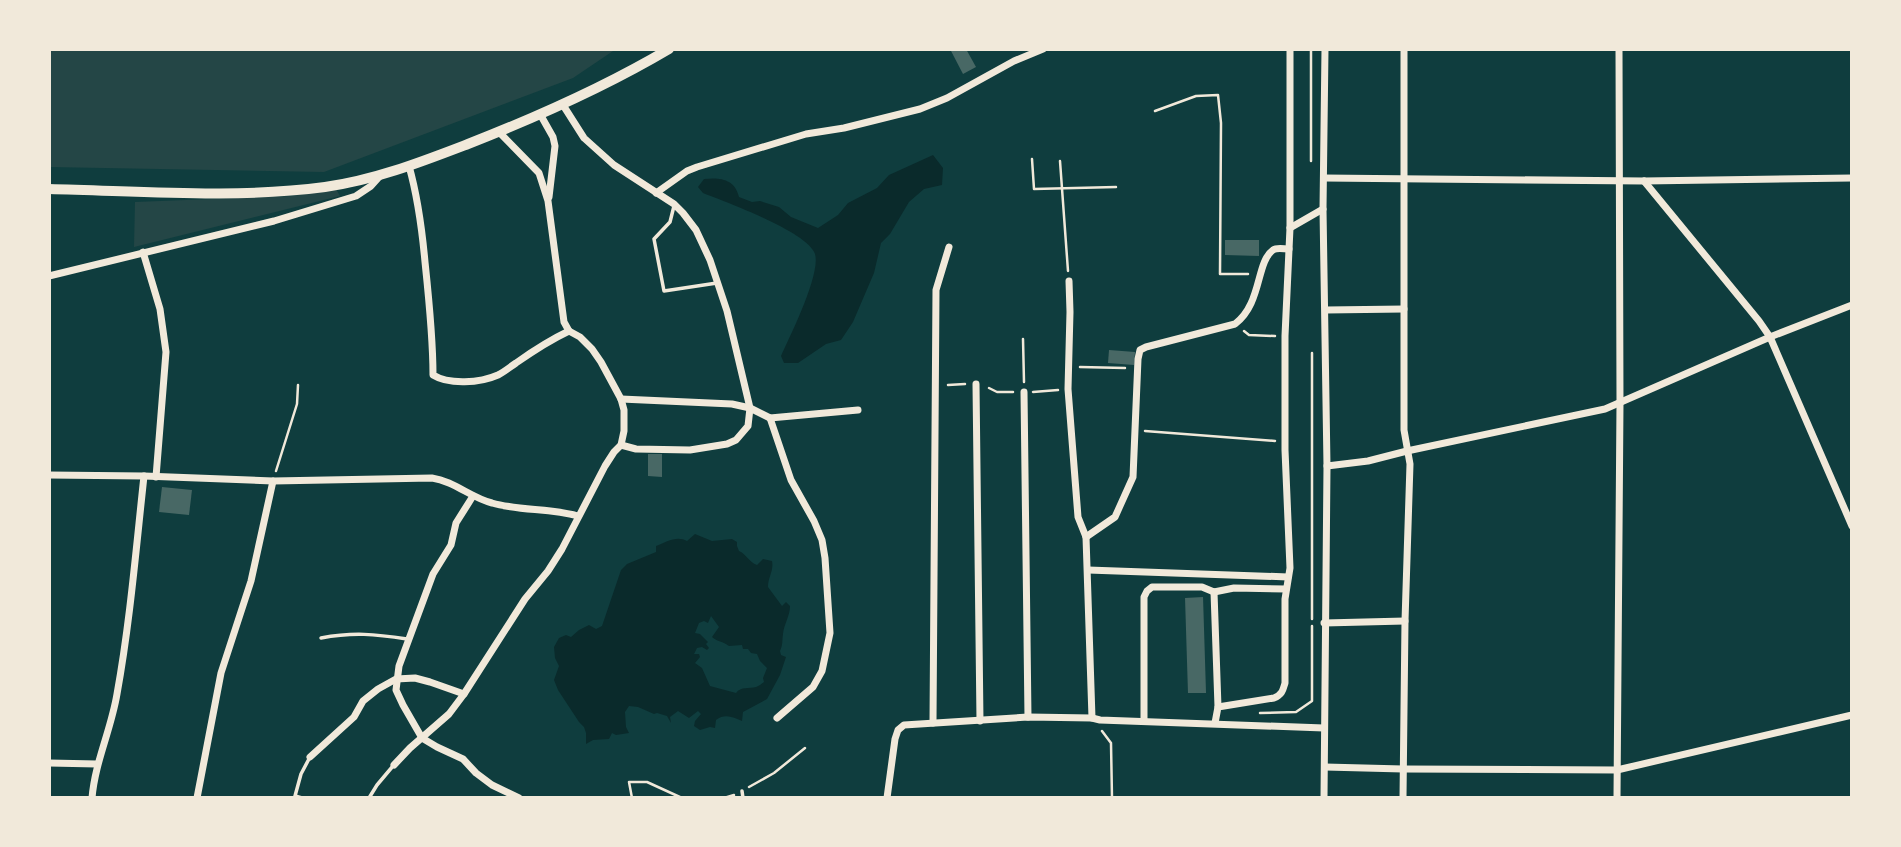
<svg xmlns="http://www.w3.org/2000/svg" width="1901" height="847" viewBox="0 0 1901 847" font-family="'Zilla Slab',serif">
	<rect width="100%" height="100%" fill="#0f3d3e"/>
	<g fill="#244646">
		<path d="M49 49H616L573 78 324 172 49 167Z"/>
		<path d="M336 189 340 196 134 247 135 202 291 196Z"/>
	</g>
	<g fill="#0a2a2b" fill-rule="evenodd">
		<path d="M933 155 943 168 942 185 924 189 909 202 890 234 881 243 874 273 853 322 841 340 826 344 798 363H784L781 356C790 336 821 274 815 254 808 232 726 202 703 193L698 187 704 179C720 177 735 179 739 197L752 202 760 201 779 207 791 217 818 228 838 215 848 203 877 188 889 175Z"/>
		<path d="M695 534 712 541 732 539 737 542V546L739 551C746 554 749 562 757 565L763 559 772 561C774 571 768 577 768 587L782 606 786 602 790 606C790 616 784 624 783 634 782 641 783 645 780 651L781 655 786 657 780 675 767 699 743 712 742 721C733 717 725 713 716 720L715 728 710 727 700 730 694 726 695 721 701 714 698 711 689 718 678 711 670 717 671 723 667 716 657 713 654 714 638 707 629 706 625 712 626 727 629 733 616 735 612 733 609 739 593 740 586 744V733L584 727 579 722 558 690 554 680 559 666 555 658 554 647 559 638 566 635 571 637 579 630 589 625 596 629 602 626 621 570 627 564 656 552V546C666 542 677 535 687 541ZM711 616 719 627 712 637C717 642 723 641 729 646L742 645 743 649H748L751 653 757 654 760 661 767 668 763 678 764 682C761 684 759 686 756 687 749 689 741 686 736 693L710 686 702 668 695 663 700 657 699 654H694L697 648 702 647 707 650 709 648 706 644 708 642 700 634 695 633 699 623 704 621 708 623Z"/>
	</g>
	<g fill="#486865">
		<path d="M950 49H966L976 67 963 74Z"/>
		<path d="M1225 240H1259V256L1225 255Z"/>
		<path d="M1109 350 1135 352 1134 365 1108 363Z"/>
		<path d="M648 454H662V477L648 476Z"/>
		<path d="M162 487 192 490 189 515 159 512Z"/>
		<path d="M1203 597 1206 693H1188L1185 598Z"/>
	</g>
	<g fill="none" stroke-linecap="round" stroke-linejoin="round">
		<g stroke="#f1e9da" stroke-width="2.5">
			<path d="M1155 111 1196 96 1218 95 1221 123 1220 274H1248"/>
			<path d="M1032 159 1034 189 1116 187"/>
			<path d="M1060 161 1068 271"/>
			<path d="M1311 161V49"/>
			<path d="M1244 331 1249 335 1275 336"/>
			<path d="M1023 339 1024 382"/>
			<path d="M1080 367 1125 368"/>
			<path d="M948 385 965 384"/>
			<path d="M989 388 997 392H1013"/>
			<path d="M1033 392 1058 390"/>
			<path d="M1145 431 1275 441"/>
			<path d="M276 471 297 404 298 385"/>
			<path d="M1312 619V353"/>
			<path d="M1260 713 1296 712 1312 701V626"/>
			<path d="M1102 731 1111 743 1112 798"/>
			<path d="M749 787 774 773 805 748"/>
			<path d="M632 798 629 782H647L682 798"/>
			<path d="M724 798 734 795"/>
		</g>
		<g stroke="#f1e9da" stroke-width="3.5">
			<path d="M674 206 670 222 654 239 664 291 717 283"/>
			<path d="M321 638C353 632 375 634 407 639"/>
			<path d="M742 791 743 798"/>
			<path d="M302 798 295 796 301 774 310 757"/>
			<path d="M369 798 377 785 393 766"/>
		</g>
		<g stroke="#f1e9da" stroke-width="7">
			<path d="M563 105 584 138 614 165 674 204 683 213 696 230 710 260 727 311 750 408 748 426 736 440 727 444 690 450 636 449 621 445"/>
			<path d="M540 114 553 137 555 146 549 197"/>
			<path d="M499 132 539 173 548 201 564 322 569 331"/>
			<path d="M1324 178 1644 181 1852 178"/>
			<path d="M1644 181 1759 321 1770 337 1852 526"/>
			<path d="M656 193 687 171 697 167 806 134 844 128 920 109 947 98 1014 61 1043 49"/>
			<path d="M1290 228 1323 209"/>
			<path d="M143 252 160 309 166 352 156 477"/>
			<path d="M49 276 274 221 356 196 371 186 380 176"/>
			<path d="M1069 281 1070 312 1068 389 1078 517 1086 537 1092 718"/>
			<path d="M1326 310 1404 309"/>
			<path d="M976 384 980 721"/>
			<path d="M1024 392 1028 717"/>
			<path d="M621 399 732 404 750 408 770 418 858 410"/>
			<path d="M770 418 791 480 814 521 822 540 825 558 830 633 822 671 813 687 777 718"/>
			<path d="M1327 466 1368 461 1407 451 1605 409 1770 337 1852 305"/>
			<path d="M49 475 144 476 273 481 432 478C454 481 471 498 492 503 520 511 550 508 578 516"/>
			<path d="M473 496 456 523 451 545 433 574 399 666 396 690 403 705 422 738 437 747 463 759 476 773 492 785 519 798"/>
			<path d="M1086 537 1115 517 1133 477 1138 359 1140 350 1146 347 1235 324C1262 304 1256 262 1273 250 1277 247 1284 249 1289 249"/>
			<path d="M1088 570 1288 577"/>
			<path d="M1214 592 1218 707"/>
			<path d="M1324 623 1405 621"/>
			<path d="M1144 720V597L1147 591 1152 587H1202L1214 592 1234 588 1286 589"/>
			<path d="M933 723 936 290 949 247"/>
			<path d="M1215 723 1218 707 1274 698C1282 695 1283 690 1285 683V599L1290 568 1285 450V336L1290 228V49"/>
			<path d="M310 757 354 717 363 701 378 689 396 679 415 678 430 682 464 694"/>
			<path d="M49 763 97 764"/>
			<path d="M394 765 410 748 449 714 464 694 525 599 548 571 562 549 605 466 614 452 621 445 624 431V410L621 399 601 362 592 349 580 337 569 331C550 340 533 351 516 363 510 367 504 372 498 375 480 383 449 385 433 375 433 337 429 300 425 262 422 229 418 198 409 166"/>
			<path d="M1325 767 1403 769 1617 770 1852 715"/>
			<path d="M92 798C95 762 111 730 117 694 130 622 136 549 144 476"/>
			<path d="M197 798 221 673 251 581 273 481"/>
			<path d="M887 798 895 739 898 730 904 725 1028 717 1092 718 1100 720 1324 728"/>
			<path d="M1324 798 1327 466 1323 209 1325 49"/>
			<path d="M1403 798 1405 621 1410 464 1404 430V49"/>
			<path d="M1617 798 1620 403 1619 49"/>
		</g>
		<path stroke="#f1e9da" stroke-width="10" d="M49 189C141 191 234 199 325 187 375 180 421 162 468 144 537 117 605 87 669 49"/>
	</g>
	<rect width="1901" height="847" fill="none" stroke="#f1e9da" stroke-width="102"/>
</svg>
